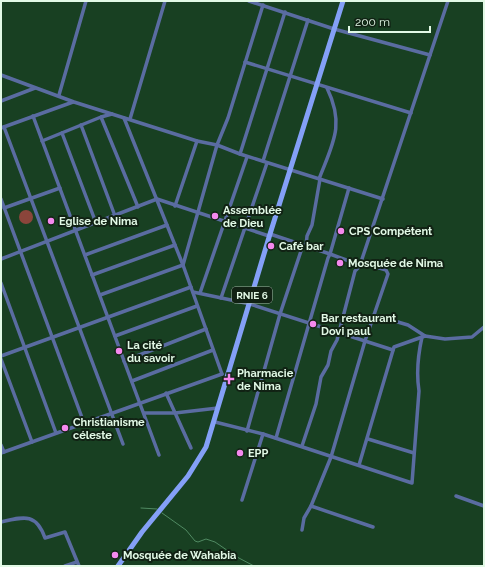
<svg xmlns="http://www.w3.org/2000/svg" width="485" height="567" viewBox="0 0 485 567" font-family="Raleway,sans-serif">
	<rect width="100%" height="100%" fill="#184022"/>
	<circle fill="#8b453b" cx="26" cy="217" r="7"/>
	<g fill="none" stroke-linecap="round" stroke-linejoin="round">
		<g stroke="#508a62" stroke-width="1">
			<path d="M141 508 157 509"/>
			<path d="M162 513 186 530 195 541 198 542 206 539 215 542 237 557 254 566"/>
		</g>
		<g stroke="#5a6ca1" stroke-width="3.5">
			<path d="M249 1 334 29 430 55"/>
			<path d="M245 62 411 113"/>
			<path d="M1 75 74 102 197 141 217 145 240 154 383 199"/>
			<path d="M59 95 86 1"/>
			<path d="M1 101 35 88"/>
			<path d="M33 116 159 455"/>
			<path d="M101 117 138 207"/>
			<path d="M124 118 183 265 222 374"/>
			<path d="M130 119 165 1"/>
			<path d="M81 125 115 216"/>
			<path d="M4 127 123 444"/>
			<path d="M1 128 73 102"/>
			<path d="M62 133 96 223"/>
			<path d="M42 141 101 117 112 114"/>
			<path d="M240 154 285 12"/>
			<path d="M263 161 308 20"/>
			<path d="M319 179C333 143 345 125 327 88"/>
			<path d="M1 199 84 423"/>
			<path d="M175 206 197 141"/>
			<path d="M4 208 60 188"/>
			<path d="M303 245 330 254 349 188"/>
			<path d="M306 246 307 236 312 225 320 179"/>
			<path d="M85 255 167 225"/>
			<path d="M1 259 157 199 269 236"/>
			<path d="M92 275 175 245"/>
			<path d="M1 283 56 433"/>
			<path d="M193 292 250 304 393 350"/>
			<path d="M200 293 247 157"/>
			<path d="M100 295 183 265 217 145 228 118 263 5"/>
			<path d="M221 298 267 163"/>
			<path d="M374 315 408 325 425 336"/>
			<path d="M115 336 197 306"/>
			<path d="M1 356 191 287"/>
			<path d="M1 359 32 442"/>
			<path d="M124 361 206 329"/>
			<path d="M132 381 213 350"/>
			<path d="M166 393 191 448"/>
			<path d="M144 413H175L218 408"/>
			<path d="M215 422 263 434 412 483 419 391C416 372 418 355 422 337"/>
			<path d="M247 431 280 314 303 245 270 234"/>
			<path d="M276 438 328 258 330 254 360 265 448 1"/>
			<path d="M368 439 414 453"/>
			<path d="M1 445 4 452"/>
			<path d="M1 453 222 374"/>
			<path d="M359 465 394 347 425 336 445 339 472 337 484 327"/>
			<path d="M456 496 484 506"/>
			<path d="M242 500 263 434"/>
			<path d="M311 506 373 527"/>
			<path d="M1 522C23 517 36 512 45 538L65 532 79 566"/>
			<path d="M302 530 304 518 311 506 331 457 365 341 388 274 386 270 363 263 355 271 337 340 331 351 328 365 321 377 316 404 302 446"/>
			<path d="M65 566 77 562"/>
		</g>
		<path stroke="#84a0f7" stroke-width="5" d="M118 566 142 532 188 476 206 447 270 234 343 1"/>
	</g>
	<g fill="#f589ee" stroke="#112214" stroke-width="1.5">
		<circle cx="215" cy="216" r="4"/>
		<circle cx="51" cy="221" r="4"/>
		<circle cx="341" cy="231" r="4"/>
		<circle cx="271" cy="246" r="4"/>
		<circle cx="340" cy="263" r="4"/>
		<circle cx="313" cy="324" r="4"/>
		<circle cx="119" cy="351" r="4"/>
		<path d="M227 373h4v4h4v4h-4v4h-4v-4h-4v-4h4z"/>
		<circle cx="65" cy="428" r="4"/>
		<circle cx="240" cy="453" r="4"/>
		<circle cx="115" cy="555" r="4"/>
	</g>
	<g text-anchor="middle" stroke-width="4" stroke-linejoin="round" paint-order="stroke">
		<rect fill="#112214" stroke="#a3b8a7" stroke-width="1" x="232" y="287" width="40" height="16" rx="3"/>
		<g font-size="10" font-weight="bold" fill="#e2f9e6">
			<text x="252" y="299">RNIE 6</text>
		</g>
		<g font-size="11" font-weight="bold" fill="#e2f9e6" stroke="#112214" text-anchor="start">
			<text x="223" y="214">Assemblée<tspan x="223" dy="13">de Dieu</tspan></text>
			<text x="59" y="225">Eglise de Nima</text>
			<text x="349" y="235">CPS Compétent</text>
			<text x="279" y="250">Café bar</text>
			<text x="348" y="267">Mosquée de Nima</text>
			<text x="321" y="322">Bar restaurant<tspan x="321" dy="13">Dovi paul</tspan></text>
			<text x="127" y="349">La cité<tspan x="127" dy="13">du savoir</tspan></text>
			<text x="237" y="377">Pharmacie<tspan x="237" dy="13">de Nima</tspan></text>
			<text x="73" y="426">Christianisme<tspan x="73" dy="13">céleste</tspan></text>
			<text x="248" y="457">EPP</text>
			<text x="123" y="559">Mosquée de Wahabia</text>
		</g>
	</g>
	<rect width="485" height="567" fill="none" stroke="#e2f9e6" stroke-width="4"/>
	<path d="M349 26v6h81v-6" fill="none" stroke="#e2f9e6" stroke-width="2"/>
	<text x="355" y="26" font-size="12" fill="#e2f9e6" stroke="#112214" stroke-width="3" paint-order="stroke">200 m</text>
</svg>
